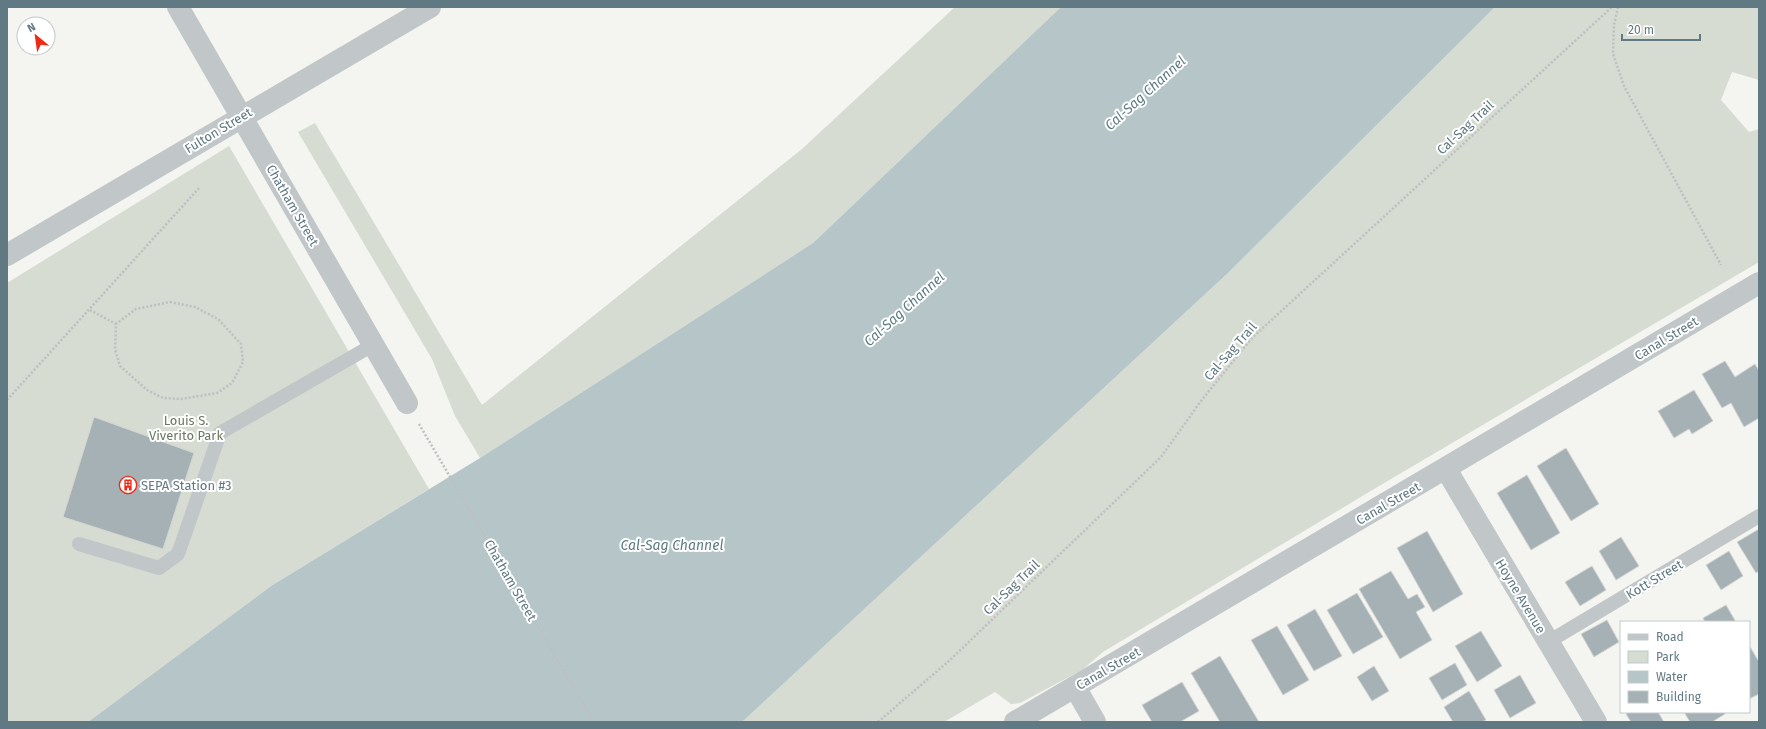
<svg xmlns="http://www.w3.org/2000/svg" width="1766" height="729" viewBox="0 0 1766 729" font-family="'Fira Sans',sans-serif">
	<rect width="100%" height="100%" fill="#f4f4f0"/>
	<g fill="#d6dcd1">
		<path d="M955 7H1061L813 243 480 458 455 416 432 359 298 132 315 123 482 405 802 149Z"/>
		<path d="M1495 7H1759V80L1732 72 1721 100 1749 132 1759 129V262L1374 489 1103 652 1082 670 1020 703 1011 704 995 692 944 722H742L1227 274Z"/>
		<path d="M229 146 429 489 271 586 88 722H7V283Z"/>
	</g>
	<path fill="#b6c6c8" d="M1061 7H1495L1227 274 742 722H88L271 586 480 458 813 243Z"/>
	<g fill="#a5b1b4" stroke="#d5d5d3">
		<path d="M1725 361 1735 377 1755 364 1759 371V418L1744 427 1731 403 1722 408 1702 374Z"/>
		<path d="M1694 390 1713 421 1692 434 1689 429 1674 438 1658 411Z"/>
		<path d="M94 417 194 453 163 549 63 517Z"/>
		<path d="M1566 448 1599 504 1571 521 1537 466Z"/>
		<path d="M1527 475 1560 533 1531 550 1497 493Z"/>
		<path d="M1759 529V571L1756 573 1737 542Z"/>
		<path d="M1427 531 1463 594 1433 612 1397 548Z"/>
		<path d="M1621 537 1639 566 1616 580 1599 551Z"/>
		<path d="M1729 551 1743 576 1721 590 1706 565Z"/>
		<path d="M1592 566 1606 590 1580 606 1565 582Z"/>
		<path d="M1391 571 1408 599 1417 594 1425 607 1416 612 1432 640 1400 659 1359 589Z"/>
		<path d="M1357 593 1383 637 1353 654 1327 610Z"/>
		<path d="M1726 605 1736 622H1705L1703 618Z"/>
		<path d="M1315 609 1342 656 1314 671 1287 625Z"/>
		<path d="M1607 620 1619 642 1594 657 1581 634Z"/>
		<path d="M1277 626 1309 680 1283 695 1251 640Z"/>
		<path d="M1481 631 1502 666 1477 682 1455 646Z"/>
		<path d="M1749 645 1759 662V694L1749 699Z"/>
		<path d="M1220 656 1259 722H1220L1191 673Z"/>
		<path d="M1455 663 1467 685 1442 700 1429 678Z"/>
		<path d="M1374 666 1389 691 1372 701 1357 677Z"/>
		<path d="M1520 675 1536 703 1510 718 1494 690Z"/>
		<path d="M1182 682 1199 711 1180 722H1152L1142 705Z"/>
		<path d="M1469 691 1486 720 1482 722H1453L1444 707Z"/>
		<path d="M1629 712H1658L1664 722H1631L1626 714Z"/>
		<path d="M1684 712H1724L1725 714 1712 722H1690Z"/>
	</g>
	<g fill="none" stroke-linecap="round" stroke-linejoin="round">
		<g stroke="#bdbfc1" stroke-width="2.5" stroke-dasharray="2 2" stroke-linecap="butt">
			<path d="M1618 7 1614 25 1613 54 1624 86 1721 265"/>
			<path d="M170 302 195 307 218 319 241 344 243 362 232 383 217 393 181 399 163 398 147 390 120 366 115 349 116 324 136 309Z"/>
			<path d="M90 310 116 324"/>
			<path d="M7 400 200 187"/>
			<path d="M419 424 594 722"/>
			<path d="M878 722 950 660 1161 457 1201 401 1252 338 1612 7"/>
		</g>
		<g stroke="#c1c6c8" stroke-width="14">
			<path d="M79 544 159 568 178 554 220 433 373 345"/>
			<path d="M1548 642 1759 516"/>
		</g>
		<g stroke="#c1c6c8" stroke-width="22">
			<path d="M178 7 407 403"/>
			<path d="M7 255 430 7"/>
			<path d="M1446 469 1596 722"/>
			<path d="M1075 687 1095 722"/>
			<path d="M1015 722 1759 283"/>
		</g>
	</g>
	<defs>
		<symbol id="building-ring" viewBox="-11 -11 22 22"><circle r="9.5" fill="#fff" stroke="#ee2a16" stroke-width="1.5"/><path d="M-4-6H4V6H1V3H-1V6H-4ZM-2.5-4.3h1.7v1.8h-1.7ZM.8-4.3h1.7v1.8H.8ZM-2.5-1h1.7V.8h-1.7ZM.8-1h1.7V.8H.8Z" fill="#ee2a16"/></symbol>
	</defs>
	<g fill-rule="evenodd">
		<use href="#building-ring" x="118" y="475" width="20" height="20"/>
	</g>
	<g text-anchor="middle" stroke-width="4" stroke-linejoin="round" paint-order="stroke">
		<g font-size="13" fill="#617983" stroke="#fff">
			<text transform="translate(1465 127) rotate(-43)" y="5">Cal-Sag Trail</text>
			<text transform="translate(218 130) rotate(-31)" y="5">Fulton Street</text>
			<text transform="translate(293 205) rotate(60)" y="5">Chatham Street</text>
			<text transform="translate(1666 338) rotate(-31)" y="5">Canal Street</text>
			<text transform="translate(1230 351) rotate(-49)" y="5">Cal-Sag Trail</text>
			<text transform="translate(1388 503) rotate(-30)" y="5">Canal Street</text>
			<text transform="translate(1654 579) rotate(-31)" y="5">Kott Street</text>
			<text transform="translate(511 580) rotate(60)" y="5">Chatham Street</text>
			<text transform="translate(1011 587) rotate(-44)" y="5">Cal-Sag Trail</text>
			<text transform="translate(1521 596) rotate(59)" y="5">Hoyne Avenue</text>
			<text transform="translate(1108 668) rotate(-30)" y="5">Canal Street</text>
		</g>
		<g font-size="13" fill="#697a60" stroke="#fff">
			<text x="186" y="425">Louis S.<tspan x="186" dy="15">Viverito Park</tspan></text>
		</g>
		<g font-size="13" fill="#617983" stroke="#fff" text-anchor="start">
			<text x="141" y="490">SEPA Station #3</text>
		</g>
		<g font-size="14" font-style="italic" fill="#5d7c81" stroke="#fff">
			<text transform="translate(1145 93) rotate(-42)" y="5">Cal-Sag Channel</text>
			<text transform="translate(904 309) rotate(-42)" y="5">Cal-Sag Channel</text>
			<text x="672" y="550">Cal-Sag Channel</text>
		</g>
	</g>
	<rect width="1766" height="729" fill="none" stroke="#617983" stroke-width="16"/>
	<rect x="1620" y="621" width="130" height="92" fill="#ffffff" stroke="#c0c9cd"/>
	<rect x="1628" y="634" width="20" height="6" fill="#c1c6c8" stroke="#c0c9cd"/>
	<text x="1656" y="641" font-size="12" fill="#617983">Road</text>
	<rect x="1628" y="651" width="20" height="12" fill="#d6dcd1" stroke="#c0c9cd"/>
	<text x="1656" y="661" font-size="12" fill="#617983">Park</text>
	<rect x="1628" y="671" width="20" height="12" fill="#b6c6c8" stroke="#c0c9cd"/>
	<text x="1656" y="681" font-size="12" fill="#617983">Water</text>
	<rect x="1628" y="691" width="20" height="12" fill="#a5b1b4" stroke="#c0c9cd"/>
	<text x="1656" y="701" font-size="12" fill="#617983">Building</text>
	<g transform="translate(36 36) rotate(331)"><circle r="19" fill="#ffffff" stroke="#c0c9cd"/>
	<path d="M0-3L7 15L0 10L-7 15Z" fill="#ee2a16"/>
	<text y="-6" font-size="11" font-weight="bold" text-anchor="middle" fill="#617983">N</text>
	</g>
	<path d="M1622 34v6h78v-6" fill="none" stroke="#617983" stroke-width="2"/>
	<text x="1628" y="34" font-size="12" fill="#617983" stroke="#ffffff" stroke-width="3" paint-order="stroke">20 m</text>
</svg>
